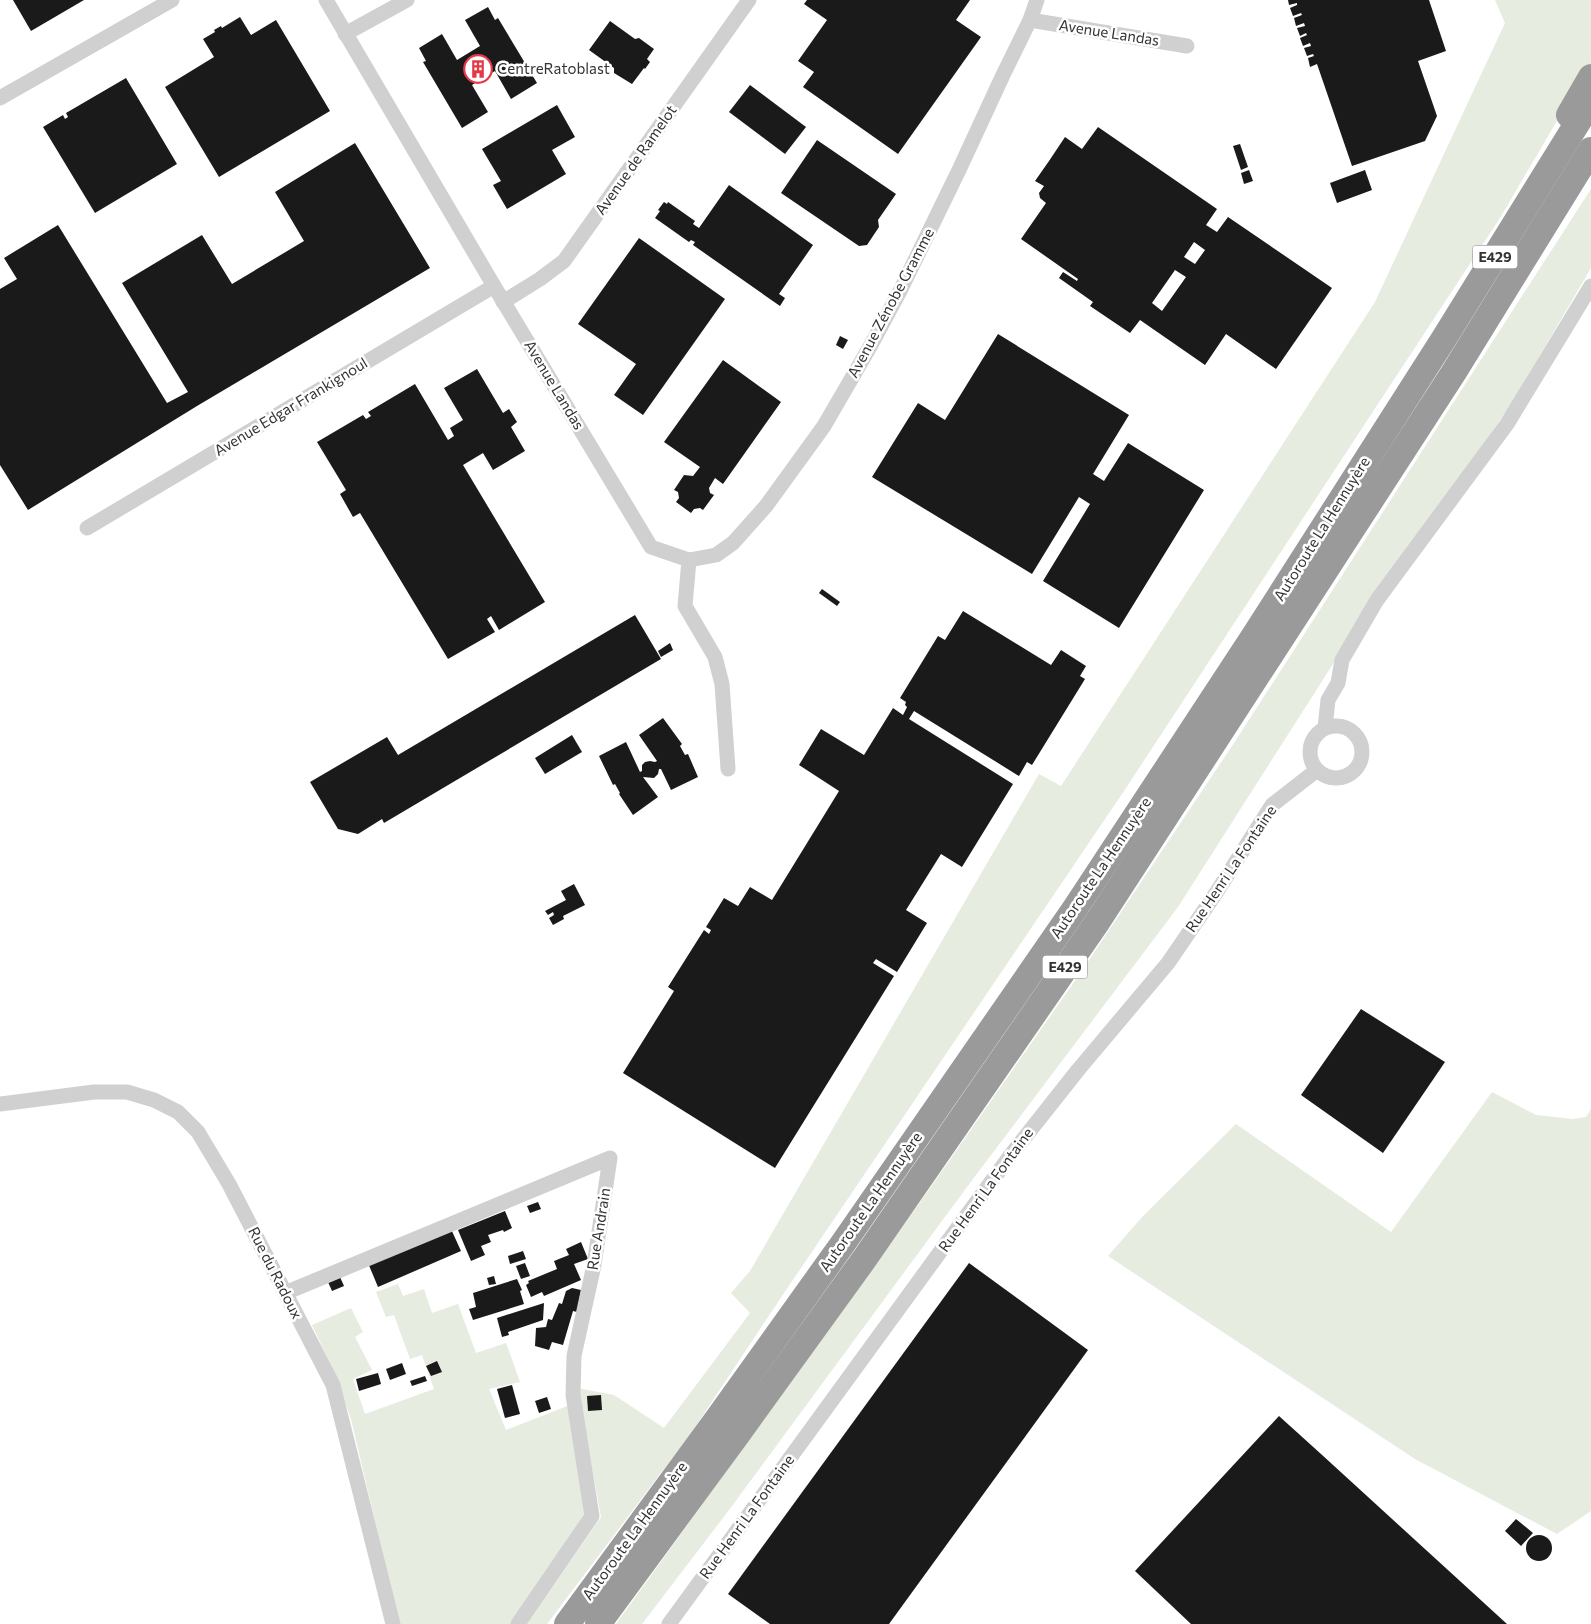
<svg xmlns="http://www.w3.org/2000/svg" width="1591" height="1624" viewBox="0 0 1591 1624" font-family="Commissioner,sans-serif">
	<rect width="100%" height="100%" fill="#fff"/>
	<g fill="#e6ecdf">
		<path d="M1495 0H1591V63L1500 218 1124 791 780 1299 691 1433 547 1624H527L601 1517 577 1388 614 1395 664 1428 750 1313 731 1293 750 1271 1039 774 1061 786 1375 302 1505 23Z"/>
		<path d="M1591 189V268L1512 403 1368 609 1178 907 967 1187 729 1510 642 1624H616L921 1201 1081 972 1234 743Z"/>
		<path d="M1492 1092 1536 1115 1573 1119 1586 1117 1591 1109V1511L1557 1534 1415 1459 1108 1256 1143 1216 1236 1124 1391 1232Z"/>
		<path d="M398 1284 403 1296 424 1289 432 1313 458 1304 476 1353 506 1343 520 1382 489 1389 506 1430 570 1405 586 1511 511 1624H399L351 1419 334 1372 312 1325 351 1308 363 1332 355 1337 372 1370 353 1379 365 1414 434 1389 422 1355 410 1359 394 1315 386 1317 376 1292Z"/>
	</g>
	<g fill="#1a1a1a" fill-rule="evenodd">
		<path d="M13 0H84L31 31Z"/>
		<path d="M807 0H970L956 20 981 37 898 154 803 87 814 72 798 61 827 20 804 4Z"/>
		<path d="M1288 0H1429L1446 51 1418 61 1437 116 1425 141 1352 166 1317 64 1310 67 1308 58 1314 56 1313 54 1307 56 1304 48 1311 46 1310 43 1303 46 1300 38 1307 35 1306 33 1300 36 1297 28 1305 26 1304 23 1296 26 1294 18 1302 15 1301 13 1293 16 1290 8 1297 5V3L1289 5Z"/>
		<path d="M488 7 495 20 498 18 537 83 511 99 495 71 472 85 488 112 462 128 423 62 426 61 419 48 442 34 457 60 480 46 465 20Z"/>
		<path d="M240 17 251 35 276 20 330 111 219 177 165 87 214 57 203 39 215 32 214 30 221 26 222 28Z"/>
		<path d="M610 21 635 39 639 38 654 49 647 59 650 62 645 69 644 68 632 84 614 73V68L589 50Z"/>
		<path d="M126 78 177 164 95 213 43 127 63 115 65 119 68 117 66 113Z"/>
		<path d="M750 85 806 127 785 154 729 112Z"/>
		<path d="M557 105 575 137 552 150 566 174 507 209 493 185 501 181 482 149Z"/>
		<path d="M1098 127 1217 209 1206 225 1217 232 1228 217 1332 288 1276 369 1226 334 1205 365 1140 320 1130 333 1090 306 1093 302 1059 278 1063 272 1077 281 1078 279 1021 239 1046 203 1040 198 1039 193 1044 186 1035 181 1049 161 1065 137 1082 149ZM1194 242 1205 250 1195 264 1184 257ZM1175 270 1186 277 1162 311 1152 303Z"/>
		<path d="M817 140 896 194 878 220 879 227 867 245 859 246 781 193Z"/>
		<path d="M355 143 430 268 197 406 28 510 0 465V289L17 279 4 258 58 225 167 403 188 392 122 283 202 235 232 284 304 241 275 192Z"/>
		<path d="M1240 144 1248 167 1241 170 1233 146Z"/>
		<path d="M1249 170 1253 181 1244 184 1241 173Z"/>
		<path d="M1365 170 1372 190 1337 203 1330 183Z"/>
		<path d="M729 185 813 245 779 294 785 298 780 306 693 245 695 242 691 240 689 242 655 218 660 211 658 210 664 202 667 204 668 202 695 221 693 224 699 228Z"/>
		<path d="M639 238 725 299 643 415 614 395 636 364 578 324Z"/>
		<path d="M998 334 1129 415 1093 474 1104 481 1128 443 1204 490 1119 628 1043 581 1090 504 1079 497 1032 574 872 477 918 403 945 420Z"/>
		<path d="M840 336 848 340 843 349 836 345Z"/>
		<path d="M723 360 781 402 723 484 715 478 709 488 710 493 714 495 703 510 700 508 694 509 691 513 676 502 679 498 678 492 674 490 684 475 693 476 700 467 664 442Z"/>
		<path d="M477 369 503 413 509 409 517 422 511 427 525 451 493 470 483 453 463 465 545 602 499 630 491 616 487 619 495 632 448 659 360 513 353 517 340 494 346 490 317 442 363 415 366 419 371 416 368 412 415 384 448 440 454 436 450 428 463 420 444 388Z"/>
		<path d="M822 589 840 602 837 606 819 593Z"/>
		<path d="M963 611 1051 665 1061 650 1086 666 1080 676 1085 679 1032 765 1027 762 1019 776 914 711 909 719 1013 784 962 867 941 854 906 910 927 923 897 972 876 959 873 963 894 976 775 1168 623 1073 674 991 668 987 704 930 709 934 711 930 706 927 724 898 738 906 750 887 772 900 839 791 799 765 821 729 864 755 893 708 903 715 907 707 905 705 906 702 900 698 938 636 945 640Z"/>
		<path d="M635 615 661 659 384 823 382 819 358 834 338 829 310 782 387 737 398 755Z"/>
		<path d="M670 643 673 650 661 657 658 651Z"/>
		<path d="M663 718 682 744 680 746 685 755 688 754 698 777 671 790 661 769H659L658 774 654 778 643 777 658 797 633 815 619 794 620 793 615 784 613 785 599 756 626 742 640 772 642 771V765L645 762 650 761 655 762 657 761 639 735Z"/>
		<path d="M572 735 582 752 545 774 535 758Z"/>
		<path d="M574 884 585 905 563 916 564 919 553 925 549 918 554 915 553 912 548 915 545 911 566 900 561 891Z"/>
		<path d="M1361 1009 1445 1062 1383 1153 1301 1095Z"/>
		<path d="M538 1202 541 1209 530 1213 527 1206Z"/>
		<path d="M505 1211 512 1228 504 1232 503 1230 488 1235 491 1242 481 1246 485 1255 471 1261 458 1230Z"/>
		<path d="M451 1229 461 1251 378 1287 368 1263Z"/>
		<path d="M581 1242 588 1259 574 1264 581 1280 544 1296 542 1292 531 1297 526 1285 529 1283 528 1281 557 1269 554 1261 569 1255 566 1249Z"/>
		<path d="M523 1251 526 1259 510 1264 508 1256Z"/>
		<path d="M525 1263 530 1276 521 1279 516 1266Z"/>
		<path d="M969 1263 1088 1350 889 1624H770L728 1594Z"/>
		<path d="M494 1276 496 1284 489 1285 487 1278Z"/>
		<path d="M340 1277 344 1286 332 1291 328 1282Z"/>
		<path d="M517 1279 522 1290 520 1291 524 1304 473 1320 469 1309 476 1307 473 1293Z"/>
		<path d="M572 1288 581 1290 577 1312 573 1311 563 1345 552 1342 549 1350 535 1346 536 1328 546 1327 548 1319 552 1320 559 1303 562 1304 566 1291Z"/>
		<path d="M544 1303 543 1320 508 1332 509 1335 502 1337 497 1318Z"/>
		<path d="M437 1361 442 1372 431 1376 426 1366Z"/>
		<path d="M402 1363 406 1374 390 1380 386 1369Z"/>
		<path d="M378 1373 381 1384 359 1391 356 1379Z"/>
		<path d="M425 1376 427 1381 412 1386 410 1381Z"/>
		<path d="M512 1385 520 1414 505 1418 497 1389Z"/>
		<path d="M601 1395 602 1410 588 1411 587 1396Z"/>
		<path d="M547 1397 551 1409 539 1413 535 1401Z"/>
		<path d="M1279 1416 1321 1454 1507 1624H1191L1135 1571Z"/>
		<path d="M1516 1519 1533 1533 1521 1546 1505 1531Z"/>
		<circle cx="1539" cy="1548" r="13"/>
	</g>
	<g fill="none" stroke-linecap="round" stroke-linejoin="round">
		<g stroke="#d0d0d0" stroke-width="15">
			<path d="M326 0 494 286 651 547 689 560 716 555 733 543 766 506 824 426 871 345 900 291 959 170 1003 75 1030 20 1037 0"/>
			<path d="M1030 20 1187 46"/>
			<path d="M345 34 407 0"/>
			<path d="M0 98 172 0"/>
			<path d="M503 302 540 279 564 261 749 0"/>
			<path d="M87 528 494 286"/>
			<path d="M689 560 685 606 715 657 722 684 728 769"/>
			<circle cx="1336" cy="752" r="26"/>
			<path d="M1325 728 1328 700 1338 683 1342 660 1377 600 1507 424 1591 286"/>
			<path d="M0 1104 94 1092H127L154 1100 178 1112 198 1132 229 1184 333 1385 393 1624"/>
			<path d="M285 1293 610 1158 594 1265 574 1356 573 1395 592 1516 518 1624"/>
			<path d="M669 1624 1010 1156 1078 1070 1168 963 1216 893 1272 805 1317 770"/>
		</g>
		<g stroke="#9a9a9a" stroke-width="26">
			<path d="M1569 115 1591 77"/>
			<path d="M567 1624 718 1418 844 1242 1076 907 1254 636 1443 340 1591 101"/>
			<path d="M598 1624 737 1435 865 1258 1098 921 1454 372 1591 150"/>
		</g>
	</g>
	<defs>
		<symbol id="building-ring" viewBox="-11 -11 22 22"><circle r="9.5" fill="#fff" stroke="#e63946" stroke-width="1.5"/><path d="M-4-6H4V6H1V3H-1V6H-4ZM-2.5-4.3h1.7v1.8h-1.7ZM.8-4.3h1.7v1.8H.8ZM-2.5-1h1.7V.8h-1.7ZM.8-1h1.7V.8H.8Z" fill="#e63946"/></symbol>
	</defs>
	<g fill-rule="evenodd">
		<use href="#building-ring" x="462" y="53" width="32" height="32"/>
	</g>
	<g text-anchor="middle" stroke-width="5" stroke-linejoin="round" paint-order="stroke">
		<g fill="#fff" stroke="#707070" stroke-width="1">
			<rect x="1472.5" y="245.5" width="45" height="23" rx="4"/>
			<rect x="1042.5" y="955.5" width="45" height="23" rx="4"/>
		</g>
		<g font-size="14" font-weight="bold" fill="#333">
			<text x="1495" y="262">E429</text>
			<text x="1065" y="972">E429</text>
		</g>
		<g font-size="15" fill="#333" stroke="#fff">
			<text transform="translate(1109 33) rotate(9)" y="5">Avenue Landas</text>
			<text transform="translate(636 160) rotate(-55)" y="5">Avenue de Ramelot</text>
			<text transform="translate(891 303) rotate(-62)" y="5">Avenue Zénobe Gramme</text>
			<text transform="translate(554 385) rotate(59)" y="5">Avenue Landas</text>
			<text transform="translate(291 407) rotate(-31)" y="5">Avenue Edgar Frankignoul</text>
			<text transform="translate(1322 529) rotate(-58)" y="5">Autoroute La Hennuyère</text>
			<text transform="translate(1101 868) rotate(-56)" y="5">Autoroute La Hennuyère</text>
			<text transform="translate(1231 869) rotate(-56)" y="5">Rue Henri La Fontaine</text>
			<text transform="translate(986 1190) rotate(-54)" y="5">Rue Henri La Fontaine</text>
			<text transform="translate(871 1202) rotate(-55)" y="5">Autoroute La Hennuyère</text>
			<text transform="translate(599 1229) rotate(-81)" y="5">Rue Andrain</text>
			<text transform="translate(275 1273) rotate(63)" y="5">Rue du Radoux</text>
			<text transform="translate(747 1517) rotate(-54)" y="5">Rue Henri La Fontaine</text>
			<text transform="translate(635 1531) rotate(-54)" y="5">Autoroute La Hennuyère</text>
		</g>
		<g font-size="15" fill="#333" stroke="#fff" text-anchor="start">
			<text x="497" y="74">CentreRatoblast</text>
		</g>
	</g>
</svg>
